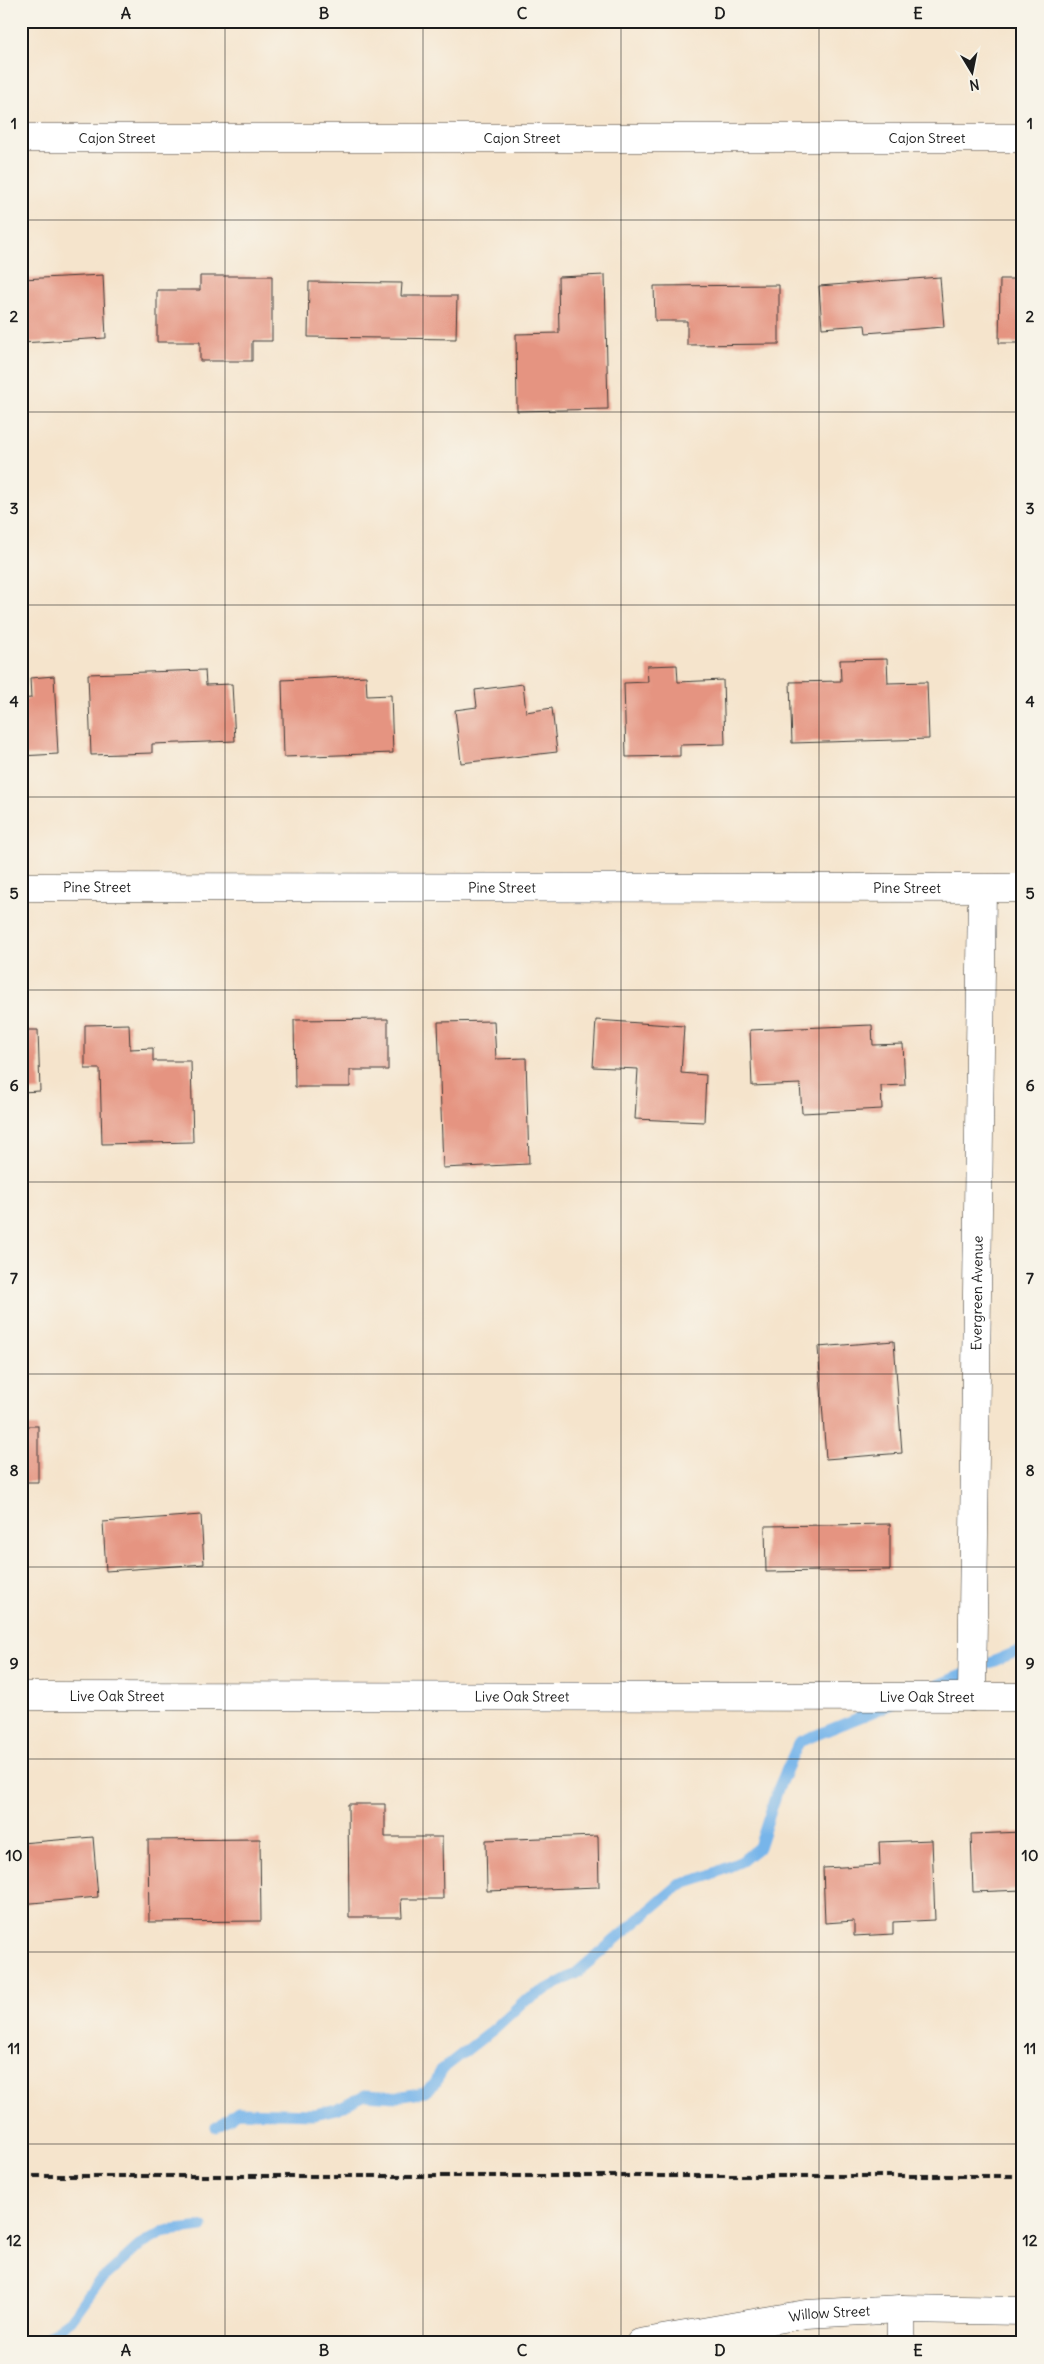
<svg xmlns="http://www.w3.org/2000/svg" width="1044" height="2364" viewBox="0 0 1044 2364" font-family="Delius,sans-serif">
	<rect width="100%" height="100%" fill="#f7f3e8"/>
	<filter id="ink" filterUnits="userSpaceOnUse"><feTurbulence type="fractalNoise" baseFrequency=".02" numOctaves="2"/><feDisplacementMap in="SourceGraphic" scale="10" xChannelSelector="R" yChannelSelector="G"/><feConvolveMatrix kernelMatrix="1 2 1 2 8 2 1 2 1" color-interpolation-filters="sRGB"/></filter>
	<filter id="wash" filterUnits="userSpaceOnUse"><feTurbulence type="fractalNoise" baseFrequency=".0096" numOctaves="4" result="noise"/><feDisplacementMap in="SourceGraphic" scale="20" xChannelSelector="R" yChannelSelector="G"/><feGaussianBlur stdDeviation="1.12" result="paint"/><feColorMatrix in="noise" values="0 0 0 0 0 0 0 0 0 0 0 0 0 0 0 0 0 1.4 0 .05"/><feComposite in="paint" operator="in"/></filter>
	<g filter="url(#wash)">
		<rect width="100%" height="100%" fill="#f5e4cc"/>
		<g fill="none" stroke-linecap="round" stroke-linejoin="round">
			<g stroke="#77b5ea" stroke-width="11">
				<path d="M928 1689 1023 1649"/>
				<path d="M216 2127 238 2112 315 2114 336 2109 365 2095 397 2097 425 2092 436 2083 440 2071 494 2029 523 2002 575 1974 679 1885 708 1876 742 1861 759 1847 778 1789 799 1742 890 1705"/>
				<path d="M39 2343 71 2320 96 2285 139 2246 166 2231 203 2227"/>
			</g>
		</g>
		<g id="blocks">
			<g fill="#e59481">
				<path d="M103 275 106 338 21 343V279Z"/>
				<path d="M605 275 608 409 517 411 516 334 559 333 558 277Z"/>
				<path d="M200 276H272V341H252V361H200V342H157V290H200Z"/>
				<path d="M940 277 944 327 866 333 865 325 822 328 819 286Z"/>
				<path d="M1000 279H1023V343H999Z"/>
				<path d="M309 282 402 283 401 296H457L456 339 308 337Z"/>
				<path d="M779 285V344L687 345V321H655L654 286Z"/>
				<path d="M887 659 888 683 927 682 929 739 792 743 790 682 841 681 840 660Z"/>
				<path d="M677 665 678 682 723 680 725 744 680 745V756L626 757 624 683 648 682 647 666Z"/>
				<path d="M205 670 206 685 232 684 235 741 152 744V753L91 755 88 674Z"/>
				<path d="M54 676 58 754 21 756V699L31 698 30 678Z"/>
				<path d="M366 676 367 696 391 695 393 753 284 757 282 680Z"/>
				<path d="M523 684 526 712 552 708 557 752 461 763 455 710 477 707 475 690Z"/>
				<path d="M388 1019V1070H350V1087H295L294 1020Z"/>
				<path d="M596 1020 684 1026 681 1073 706 1075 704 1122 635 1119 638 1069 593 1067Z"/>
				<path d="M494 1021 496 1059 526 1058 529 1164 443 1168 438 1022Z"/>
				<path d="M129 1024 130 1049 153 1048V1061H191L193 1142 102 1144 100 1069H85V1025Z"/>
				<path d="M872 1025 873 1045 903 1044 905 1085 881 1086 882 1109 802 1113 800 1084 752 1086 750 1030Z"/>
				<path d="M21 1030H38L40 1091 21 1092Z"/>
				<path d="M894 1341 902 1453 826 1459 818 1347Z"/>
				<rect x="21" y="1426" width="17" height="56"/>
				<path d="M201 1515 204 1564 106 1571 103 1522Z"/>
				<path d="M890 1524V1570L766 1572 765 1526Z"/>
				<path d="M348 1804H385V1837H442L443 1899H401L402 1917H349Z"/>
				<path d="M1023 1832V1890L973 1892 971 1834Z"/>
				<path d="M598 1836 599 1887 487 1891 486 1840Z"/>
				<path d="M93 1837 98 1897 21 1904V1843Z"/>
				<path d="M260 1839 261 1921 149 1922 148 1840Z"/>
				<path d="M932 1840 935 1920 893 1922V1934L854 1936V1921L825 1923 823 1868 880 1865 879 1842Z"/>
			</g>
		</g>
	</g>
	<g filter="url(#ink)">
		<use href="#blocks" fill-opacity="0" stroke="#3d3a36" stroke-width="1"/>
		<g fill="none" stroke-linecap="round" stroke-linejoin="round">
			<defs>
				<g id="minor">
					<path id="s1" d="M21 138H1023"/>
					<path id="s2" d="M21 887 1023 888"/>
					<path id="s3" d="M21 1696 1023 1697"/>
					<path id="s4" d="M972 1697 982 889"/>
					<path id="s5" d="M640 2343 806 2314 901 2309 1023 2311"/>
					<path d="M901 2343V2309"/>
				</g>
			</defs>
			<use href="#minor" stroke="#3d3a36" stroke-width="29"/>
			<use href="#minor" stroke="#fff" stroke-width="28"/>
			<path stroke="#1c1c1c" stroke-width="4" stroke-dasharray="8 4" stroke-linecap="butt" d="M21 2176H1023"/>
		</g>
	</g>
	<path fill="none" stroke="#1c1c1c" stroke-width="1" stroke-opacity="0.55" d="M225 21V2343M423 21V2343M621 21V2343M819 21V2343M21 220H1023M21 412H1023M21 605H1023M21 797H1023M21 990H1023M21 1182H1023M21 1374H1023M21 1567H1023M21 1759H1023M21 1952H1023M21 2144H1023"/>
	<g text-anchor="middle" stroke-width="4" stroke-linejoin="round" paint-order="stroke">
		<g font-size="14" fill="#1c1c1c" stroke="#f7f3e8">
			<text dy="5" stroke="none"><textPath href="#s1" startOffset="96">Cajon Street</textPath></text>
			<text dy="5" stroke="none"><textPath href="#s1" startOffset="501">Cajon Street</textPath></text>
			<text dy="5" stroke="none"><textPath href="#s1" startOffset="906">Cajon Street</textPath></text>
			<text dy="5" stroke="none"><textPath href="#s2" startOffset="76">Pine Street</textPath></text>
			<text dy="5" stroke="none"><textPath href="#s2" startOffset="481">Pine Street</textPath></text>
			<text dy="5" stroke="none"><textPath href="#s2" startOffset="886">Pine Street</textPath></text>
			<text dy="5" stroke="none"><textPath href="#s4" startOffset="404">Evergreen Avenue</textPath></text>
			<text dy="5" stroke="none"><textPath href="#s3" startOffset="96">Live Oak Street</textPath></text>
			<text dy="5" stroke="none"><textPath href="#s3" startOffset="501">Live Oak Street</textPath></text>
			<text dy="5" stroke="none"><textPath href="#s3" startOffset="906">Live Oak Street</textPath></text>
			<text dy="5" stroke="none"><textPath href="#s5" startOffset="192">Willow Street</textPath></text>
		</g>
	</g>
	<rect width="1044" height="2364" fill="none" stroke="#f7f3e8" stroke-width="55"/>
	<g transform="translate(972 72) rotate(170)" stroke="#f7f3e8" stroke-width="4" paint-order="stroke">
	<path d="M0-4L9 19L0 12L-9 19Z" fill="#1c1c1c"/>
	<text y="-8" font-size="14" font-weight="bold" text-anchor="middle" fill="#1c1c1c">N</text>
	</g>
	<rect x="28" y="28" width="988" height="2308" fill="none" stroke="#1c1c1c" stroke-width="2"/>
	<g font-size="16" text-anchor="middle" font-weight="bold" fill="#1c1c1c">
		<text x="126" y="19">A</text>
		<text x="324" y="19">B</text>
		<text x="522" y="19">C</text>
		<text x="720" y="19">D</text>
		<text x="918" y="19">E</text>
		<text x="14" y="129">1</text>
		<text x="1030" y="129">1</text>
		<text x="14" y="322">2</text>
		<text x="1030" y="322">2</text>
		<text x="14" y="514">3</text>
		<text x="1030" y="514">3</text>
		<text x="14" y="707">4</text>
		<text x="1030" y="707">4</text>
		<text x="14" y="899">5</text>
		<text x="1030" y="899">5</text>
		<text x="14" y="1091">6</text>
		<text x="1030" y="1091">6</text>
		<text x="14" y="1284">7</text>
		<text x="1030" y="1284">7</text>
		<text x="14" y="1476">8</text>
		<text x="1030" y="1476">8</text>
		<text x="14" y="1669">9</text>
		<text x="1030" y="1669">9</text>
		<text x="14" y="1861">10</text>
		<text x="1030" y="1861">10</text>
		<text x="14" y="2054">11</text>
		<text x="1030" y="2054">11</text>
		<text x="14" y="2246">12</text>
		<text x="1030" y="2246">12</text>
		<text x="126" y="2356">A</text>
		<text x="324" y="2356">B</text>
		<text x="522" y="2356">C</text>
		<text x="720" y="2356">D</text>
		<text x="918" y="2356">E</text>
	</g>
</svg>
